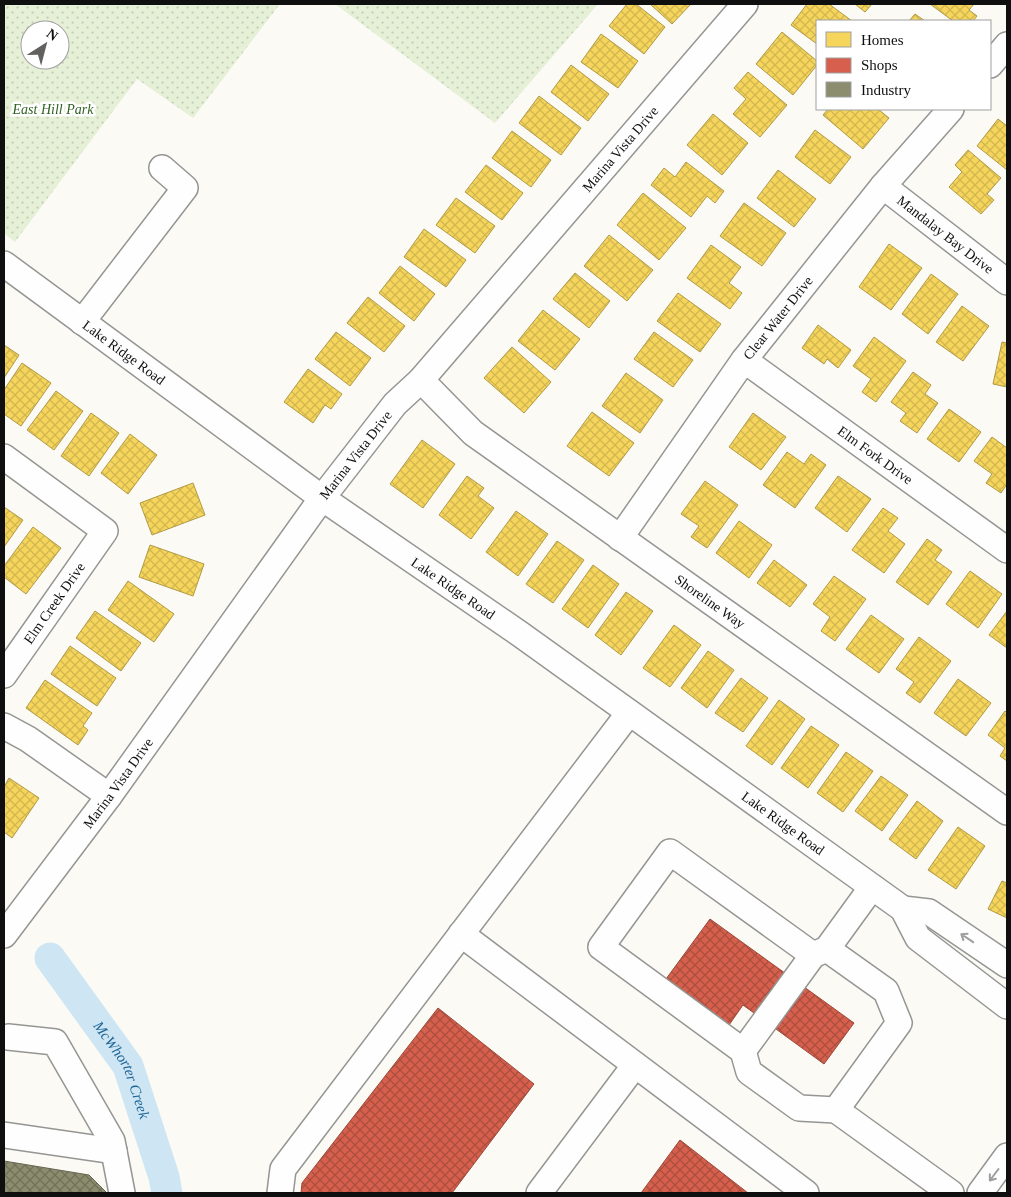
<svg xmlns="http://www.w3.org/2000/svg" width="1011" height="1197" viewBox="0 0 1011 1197" font-family="'Times New Roman',serif">
	<defs>
		<pattern id="grass-dots" width="8" height="8" patternUnits="userSpaceOnUse" patternTransform="scale(1.25)"><rect width="8" height="8" fill="#e6f0d7"/><path d="M2 2h.1M6 6h.1" fill="none" stroke="#c4cdb7" stroke-width="1.8" stroke-linecap="round"/></pattern>
		<pattern id="homes-cross-hatch" width="8" height="8" patternUnits="userSpaceOnUse" patternTransform="scale(1.25)"><rect width="8" height="8" fill="#f6d55c"/><path d="M0 0l8 8M0 8l8-8" fill="none" stroke="#d2b64f"/></pattern>
		<pattern id="shops-cross-hatch" width="8" height="8" patternUnits="userSpaceOnUse" patternTransform="scale(1.25)"><rect width="8" height="8" fill="#d6604d"/><path d="M0 0l8 8M0 8l8-8" fill="none" stroke="#ac4e3e"/></pattern>
		<pattern id="industry-cross-hatch" width="8" height="8" patternUnits="userSpaceOnUse" patternTransform="scale(1.25)"><rect width="8" height="8" fill="#8c8c6e"/><path d="M0 0l8 8M0 8l8-8" fill="none" stroke="#717159"/></pattern>
	</defs>
	<rect width="100%" height="100%" fill="#fbfaf5"/>
	<g fill="url(#grass-dots)" fill-rule="evenodd">
		<path d="M4 4H280L193 118 137 79 15 242 4 233ZM30 30H60V60H30Z"/>
		<path d="M335 4H598L495 123Z"/>
	</g>
	<g fill="url(#homes-cross-hatch)" stroke="#b19a45">
		<path d="M627 4H636L665 27 644 54 609 26Z"/>
		<path d="M650 4H691L672 24Z"/>
		<path d="M807 4H829L852 21H817V44L791 25Z"/>
		<path d="M855 4H872L865 12Z"/>
		<path d="M930 4H974L969 10 977 16 973 21H953Z"/>
		<path d="M915 14 925 21H909Z"/>
		<path d="M782 32 817 61V65L793 95 756 64Z"/>
		<path d="M601 34 638 61 618 88 581 62Z"/>
		<path d="M571 65 609 94 588 121 551 92Z"/>
		<path d="M748 72 787 105 760 137 733 114 746 99 734 88Z"/>
		<path d="M539 96 581 128 561 155 519 123Z"/>
		<path d="M828 109H878L889 118 863 149 823 115Z"/>
		<path d="M713 114 748 143 722 175 687 145Z"/>
		<path d="M998 119 1007 126V170L977 146Z"/>
		<path d="M815 130 851 157 830 184 795 157Z"/>
		<path d="M512 131 551 160 531 187 492 158Z"/>
		<path d="M968 150 1001 178 987 194 994 200 981 214 949 187 962 172 955 165Z"/>
		<path d="M686 162 724 191 715 203 707 196 691 217 651 185 664 168 675 177Z"/>
		<path d="M486 165 523 193 502 220 465 192Z"/>
		<path d="M778 170 816 199 794 227 757 198Z"/>
		<path d="M643 193 686 228 659 260 617 225Z"/>
		<path d="M456 198 495 226 475 253 436 225Z"/>
		<path d="M744 203 786 233 762 266 720 236Z"/>
		<path d="M424 229 466 260 446 287 404 257Z"/>
		<path d="M609 235 653 270 627 301 584 266Z"/>
		<path d="M889 244 922 268 891 310 859 287Z"/>
		<path d="M711 245 741 267 729 283 742 293 730 309 687 278Z"/>
		<path d="M400 266 435 294 414 321 379 293Z"/>
		<path d="M575 273 610 301 589 328 553 299Z"/>
		<path d="M931 274 958 294 928 334 902 314Z"/>
		<path d="M678 293 721 324 700 352 657 321Z"/>
		<path d="M368 297 405 326 384 352 347 323Z"/>
		<path d="M962 306 989 326 963 361 936 342Z"/>
		<path d="M543 310 580 339 555 370 518 341Z"/>
		<path d="M818 325 851 350 838 368 827 359 824 364 802 348Z"/>
		<path d="M336 332 371 358 350 386 315 359Z"/>
		<path d="M654 332 693 360 673 387 634 359Z"/>
		<path d="M874 337 906 361 876 402 862 392 871 379 853 366Z"/>
		<path d="M1002 342 1007 343V387L993 384Z"/>
		<path d="M4 345 19 355 4 378Z"/>
		<path d="M512 347 551 382 524 413 484 378Z"/>
		<path d="M22 363 51 383 21 426 4 414V390Z"/>
		<path d="M308 369 342 394 331 409 325 405 313 423 284 402Z"/>
		<path d="M913 372 931 385 925 394 938 403 917 433 900 421 906 413 891 402Z"/>
		<path d="M626 373 663 400 640 433 602 406Z"/>
		<path d="M56 391 83 411 54 450 27 430Z"/>
		<path d="M949 409 981 432 959 462 927 439Z"/>
		<path d="M592 412 634 443 609 476 567 446Z"/>
		<path d="M91 413 119 433 89 476 61 456Z"/>
		<path d="M753 413 786 437 761 470 729 447Z"/>
		<path d="M130 434 157 455 128 494 101 473Z"/>
		<path d="M992 437 1007 448V484L1001 493 986 483 992 474 974 461Z"/>
		<path d="M422 440 455 464 423 508 390 484Z"/>
		<path d="M787 452 804 464 811 454 826 465 795 508 763 485Z"/>
		<path d="M467 476 484 488 478 496 494 508 471 539 439 515Z"/>
		<path d="M838 476 871 499 847 532 815 508Z"/>
		<path d="M705 481 738 505 707 548 691 537 699 526 681 514Z"/>
		<path d="M193 483 205 515 152 535 140 503Z"/>
		<path d="M4 507 23 520 4 547Z"/>
		<path d="M883 508 898 518 888 531 905 544 884 573 852 550Z"/>
		<path d="M516 511 548 534 518 576 486 552Z"/>
		<path d="M739 521 772 545 749 578 716 553Z"/>
		<path d="M33 527 61 548 26 594 4 577V566Z"/>
		<path d="M927 539 942 550 935 560 952 572 928 605 896 582Z"/>
		<path d="M557 541 584 560 553 603 526 584Z"/>
		<path d="M150 545 204 564 193 596 139 577Z"/>
		<path d="M774 560 807 585 790 607 757 583Z"/>
		<path d="M593 565 619 584 588 628 562 609Z"/>
		<path d="M970 571 1002 594 978 628 946 604Z"/>
		<path d="M834 576 866 599 835 641 821 631 830 617 813 604Z"/>
		<path d="M128 581 174 614 154 642 108 610Z"/>
		<path d="M626 592 653 611 621 655 595 635Z"/>
		<path d="M95 611 141 643 121 671 76 638Z"/>
		<path d="M1007 611V648L989 635Z"/>
		<path d="M871 615 904 639 879 673 846 649Z"/>
		<path d="M674 625 701 645 670 687 643 668Z"/>
		<path d="M919 637 951 661 920 703 906 693 914 682 896 669Z"/>
		<path d="M70 646 116 678 97 706 51 674Z"/>
		<path d="M708 651 734 670 707 708 681 688Z"/>
		<path d="M741 678 768 698 743 732 715 713Z"/>
		<path d="M958 679 991 703 966 736 934 713Z"/>
		<path d="M45 680 92 713 83 726 88 730 78 745 26 708Z"/>
		<path d="M779 700 805 719 772 765 746 746Z"/>
		<path d="M1005 711 1007 713V761L1000 756 1005 748 988 735Z"/>
		<path d="M811 726 839 745 808 788 781 768Z"/>
		<path d="M846 752 873 771 843 812 817 793Z"/>
		<path d="M881 776 908 795 882 831 855 811Z"/>
		<path d="M9 778 39 798 12 838 4 832V787Z"/>
		<path d="M917 801 943 821 916 859 889 839Z"/>
		<path d="M958 827 985 846 956 889 928 870Z"/>
		<path d="M1002 881 1007 883V918L988 909Z"/>
	</g>
	<g fill="url(#shops-cross-hatch)" stroke="#9a483a">
		<path d="M710 919 854 1023 824 1064 743 1005 729 1025 666 979Z"/>
		<path d="M438 1008 534 1084 452 1193H301L302 1183Z"/>
		<path d="M680 1140 748 1193H641Z"/>
	</g>
	<path fill="url(#industry-cross-hatch)" stroke="#666652" d="M4 1161 89 1175 107 1193H4Z"/>
	<g fill="none" stroke-linecap="round" stroke-linejoin="round">
		<path stroke="#cee6f3" stroke-width="31" id="s1" d="M50 958 128 1066 164 1177 167 1193"/>
		<defs>
			<g id="minor">
				<path d="M990 65 1007 45"/>
				<path id="s2" d="M883 186 1007 282"/>
				<path id="s3" d="M4 264 322 498 520 634 903 909 918 938 1007 1006"/>
				<path d="M82 322 185 188 162 168"/>
				<path id="s4" d="M744 360 1007 550"/>
				<path id="s5" d="M421 380 473 433 1007 812"/>
				<path d="M4 457 105 531 4 675"/>
				<path id="s6" d="M620 538 744 360 883 186 951 109"/>
				<path d="M4 726 28 739 109 796"/>
				<path d="M903 909 929 912 1007 965"/>
				<path d="M461 934 806 1193"/>
				<path id="s7" d="M4 935 109 796 322 498 395 404 421 380 745 4"/>
				<path d="M813 955 670 852 601 947 743 1051 749 1072 799 1108 836 1110 899 1023 886 991 827 949"/>
				<path d="M8 1037 55 1042 112 1141 122 1193"/>
				<path d="M743 1051 813 955 827 949 872 887"/>
				<path d="M836 1110 951 1193"/>
				<path d="M4 1135 114 1151"/>
				<path d="M280 1193 283 1169 629 713"/>
				<path d="M539 1193 635 1065"/>
				<path d="M980 1193 1007 1156"/>
			</g>
		</defs>
		<use href="#minor" stroke="#959593" stroke-width="28"/>
		<use href="#minor" stroke="#fefefe" stroke-width="25"/>
	</g>
	<defs><path id="oneway-shaft" d="M-6 0H5M1.5-3L5.5 0L1.5 3" fill="none" stroke-width="1.6" stroke-linecap="round" stroke-linejoin="round" transform="scale(1.25)"/></defs>
	<g stroke="#9e9e9e">
		<use href="#oneway-shaft" transform="translate(967 938) rotate(-146)"/>
		<use href="#oneway-shaft" transform="translate(994 1175) rotate(127)"/>
	</g>
	<g text-anchor="middle" stroke-width="5" stroke-linejoin="round" paint-order="stroke">
		<g font-size="14" font-style="italic" fill="#326324" stroke="#fff">
			<text x="53" y="114">East Hill Park</text>
		</g>
		<g font-size="14" fill="#0f0f0f" stroke="#fff">
			<text dy="5" stroke="none"><textPath href="#s7" startOffset="1000">Marina Vista Drive</textPath></text>
			<text dy="5" stroke="none"><textPath href="#s2" startOffset="79">Mandalay Bay Drive</textPath></text>
			<text dy="5" stroke="none"><textPath href="#s6" startOffset="271">Clear Water Drive</textPath></text>
			<text dy="5" stroke="none"><textPath href="#s3" startOffset="149">Lake Ridge Road</textPath></text>
			<text dy="5" stroke="none"><textPath href="#s7" startOffset="595">Marina Vista Drive</textPath></text>
			<text dy="5" stroke="none"><textPath href="#s4" startOffset="162">Elm Fork Drive</textPath></text>
			<text dy="5" stroke="none"><textPath href="#s3" startOffset="554">Lake Ridge Road</textPath></text>
			<text dy="5" stroke="none"><textPath href="#s5" startOffset="365">Shoreline Way</textPath></text>
			<text transform="translate(54 603) rotate(-55)" y="5">Elm Creek Drive</text>
			<text dy="5" stroke="none"><textPath href="#s7" startOffset="190">Marina Vista Drive</textPath></text>
			<text dy="5" stroke="none"><textPath href="#s3" startOffset="959">Lake Ridge Road</textPath></text>
		</g>
		<g font-size="15" font-style="italic" fill="#216698" stroke="#fff">
			<text dy="5" stroke="none"><textPath href="#s1" startOffset="134">McWhorter Creek</textPath></text>
		</g>
	</g>
	<rect width="1011" height="1197" fill="none" stroke="#0f0f0f" stroke-width="10"/>
	<rect x="816" y="20" width="175" height="90" fill="#ffffff" stroke="#9f9f9f"/>
	<rect x="826" y="32" width="25" height="15" fill="#f6d55c" stroke="#9f9f9f"/>
	<text x="861" y="45" font-size="15" fill="#0f0f0f">Homes</text>
	<rect x="826" y="58" width="25" height="15" fill="#d6604d" stroke="#9f9f9f"/>
	<text x="861" y="70" font-size="15" fill="#0f0f0f">Shops</text>
	<rect x="826" y="82" width="25" height="15" fill="#8c8c6e" stroke="#9f9f9f"/>
	<text x="861" y="95" font-size="15" fill="#0f0f0f">Industry</text>
	<g transform="translate(45 45) rotate(36)"><circle r="24" fill="#ffffff" stroke="#9f9f9f"/>
	<path d="M0-4L9 19L0 12L-9 19Z" fill="#626160"/>
	<text y="-8" font-size="14" font-weight="bold" text-anchor="middle" fill="#0f0f0f">N</text>
	</g>
</svg>
